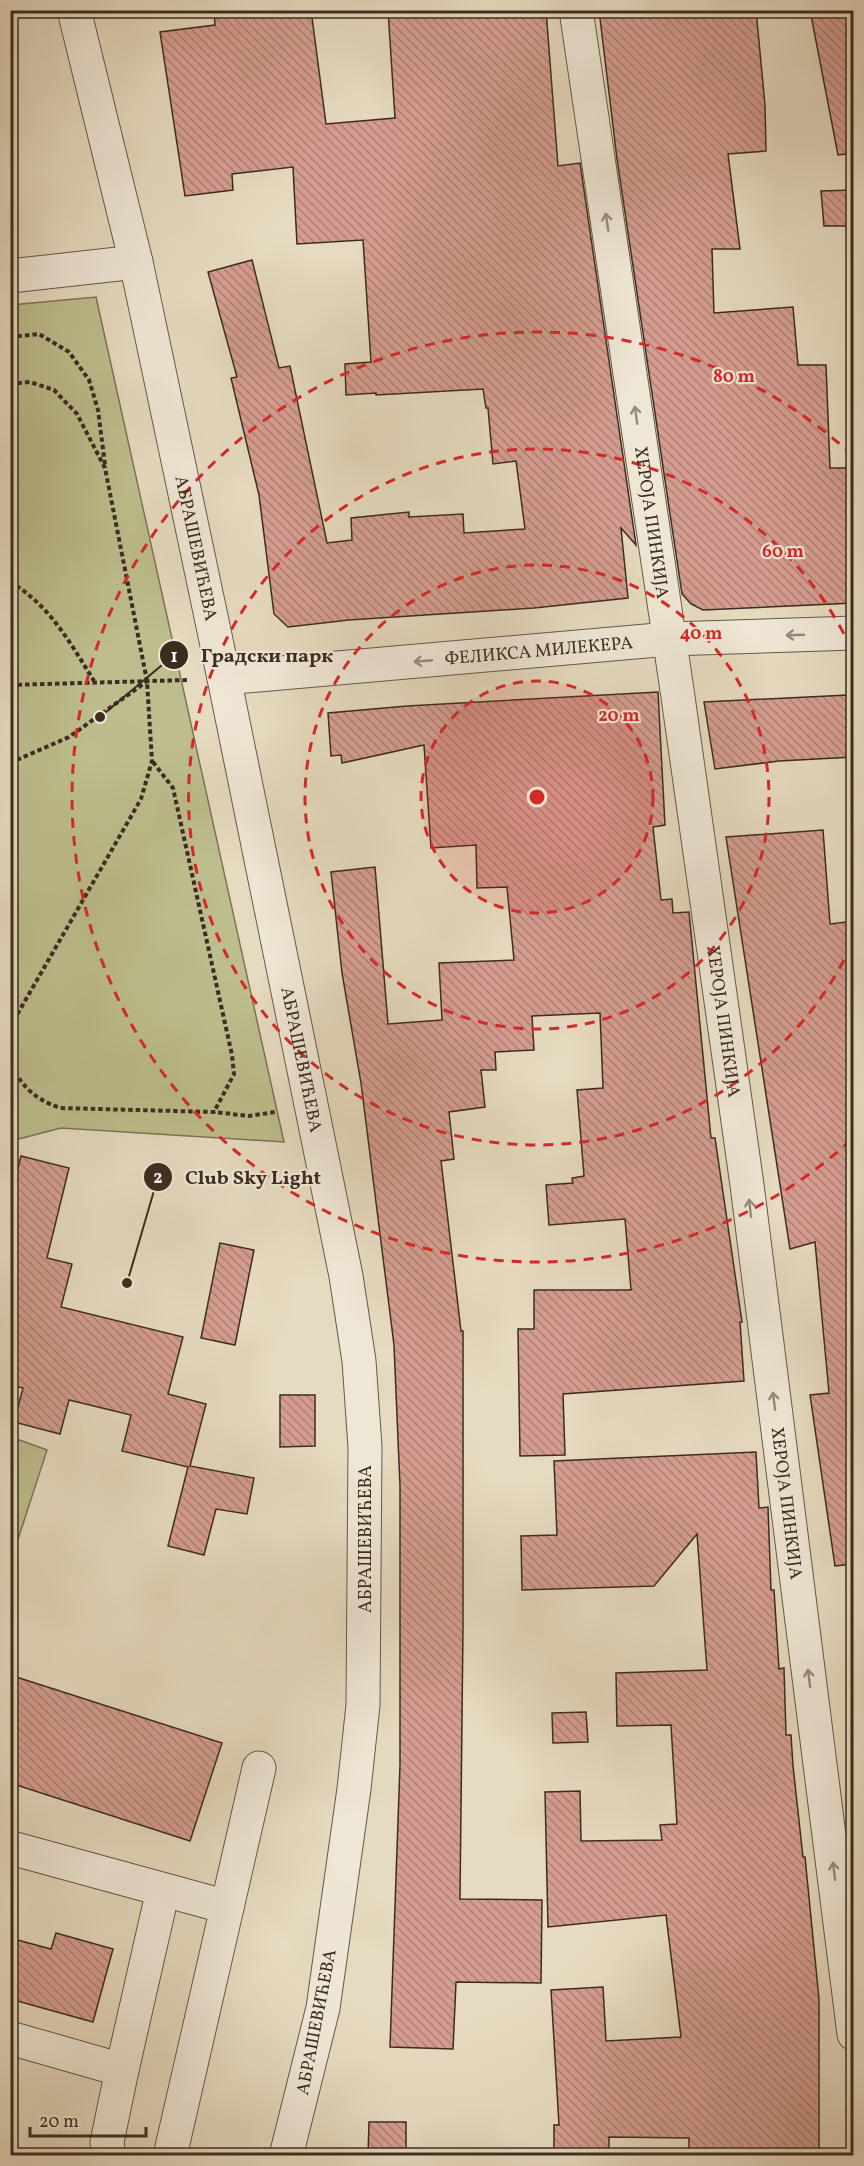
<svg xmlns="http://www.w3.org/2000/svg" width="864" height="2166" viewBox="0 0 864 2166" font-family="Vollkorn,serif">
	<defs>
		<pattern id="building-back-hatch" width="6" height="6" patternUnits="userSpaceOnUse" patternTransform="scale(1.5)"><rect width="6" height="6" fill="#d59d91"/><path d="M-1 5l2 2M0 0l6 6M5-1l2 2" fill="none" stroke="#ae8076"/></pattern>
	</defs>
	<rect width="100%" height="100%" fill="#e6dac0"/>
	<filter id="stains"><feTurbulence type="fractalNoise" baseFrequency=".00333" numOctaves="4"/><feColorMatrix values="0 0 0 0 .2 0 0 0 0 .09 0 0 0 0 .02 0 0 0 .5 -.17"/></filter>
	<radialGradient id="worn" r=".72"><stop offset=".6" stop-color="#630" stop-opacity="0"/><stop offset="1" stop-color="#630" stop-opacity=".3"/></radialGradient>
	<g fill="#bdbd8d" stroke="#7c7456" stroke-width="1.5">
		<path d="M96 297 284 1142 61 1128 11 1141V305Z"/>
		<path d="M11 1437 47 1450 11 1561 10 1437Z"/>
	</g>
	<g fill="url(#building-back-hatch)" stroke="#3c2c20" stroke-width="1.5">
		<path d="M214 10H311L326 124 395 118 388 10H546L558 166 580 163 636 545 621 528 628 598 534 608 349 620 288 627 274 614 259 495 231 378 237 377 208 272 252 260 279 368 290 366 327 543 352 540 351 518 409 512V517L463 514 464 533 525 529 516 461 493 464 488 408H486L483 389 376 395V393L346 395 345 364 371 362 363 240 297 244 293 167 232 174 233 190 185 196 160 32 215 25Z"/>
		<path d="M599 10H756L765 105 766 151 728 154 740 249H712L714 313 793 307 798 365H826L830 468H849L854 603 703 610 691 604 682 594 617 159Z"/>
		<path d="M810 10H854V153L838 155Z"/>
		<path d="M854 190V226H824L821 191Z"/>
		<path d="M658 692 665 825 653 827 661 900 672 899 673 913 689 912 711 1138H715L742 1322H740L744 1381 563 1394 565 1455 520 1456 518 1329H534V1290H631L625 1219 549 1225 546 1185 573 1183 572 1178 584 1176 577 1090 603 1088 600 1013 532 1016 534 1050 495 1052 496 1070H481L485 1107 449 1112 454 1159 441 1161 461 1331H463V1627L460 1899 542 1900 541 1983 456 1982 453 2049 390 2047 400 1765V1486L394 1345 361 1083 342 973 331 872 375 867 388 1024 442 1020 439 963 514 960 507 887 477 888 476 845 431 848 424 745 342 763 341 755 331 756 328 713 407 706Z"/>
		<path d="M848 695 854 696V757L779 761 715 769 704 702Z"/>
		<path d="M823 830 830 924 854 921V1564L835 1566 810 1395 829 1393 815 1242 790 1249 726 837Z"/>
		<path d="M21 1156 69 1168 47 1258 72 1264 61 1307 183 1337 168 1394 206 1404 190 1466 254 1478 247 1514 216 1509 204 1555 168 1546 188 1467 122 1451 131 1415 69 1400 60 1434 14 1422 23 1388 10 1385V1201Z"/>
		<path d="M220 1243 254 1250 235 1345 201 1338Z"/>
		<path d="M280 1395H315V1446L280 1447Z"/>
		<path d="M756 1452 759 1508 768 1507 771 1590H774L779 1669 784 1668 786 1735H791L793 1766 803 1857H805L819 1999V2156H689V2138L609 2137V2156H554V2125H559L551 1990 603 1987 606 2041 681 2037 666 1915 548 1927 545 1792 580 1791 581 1841 662 1840 660 1825 677 1824 671 1725 617 1726 616 1673 707 1670 697 1534 654 1586 522 1590 521 1536 557 1535 554 1461Z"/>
		<path d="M10 1675 222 1743 190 1841 10 1783Z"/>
		<path d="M586 1712 588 1742 553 1743 552 1713Z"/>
		<path d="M56 1933 113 1949 93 2022 10 1999V1938L51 1949Z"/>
		<path d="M369 2122H406V2156H368Z"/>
	</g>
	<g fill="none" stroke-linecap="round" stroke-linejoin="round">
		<defs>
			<g id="minor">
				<path id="s1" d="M74 10 136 262 224 678 346 1276 359 1361 365 1447 363 1705 354 1789 323 2008 286 2156"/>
				<path id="s2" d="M576 10 677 690 747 1185 854 2034"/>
				<path d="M10 276 136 262"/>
				<path id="s3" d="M224 678 669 639 854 633"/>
				<path d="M15 1849 227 1907"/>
				<path d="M10 2038 122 2070 107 2142 109 2156"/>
				<path d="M122 2070 163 1890"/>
				<path d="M170 2156 259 1768"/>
			</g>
		</defs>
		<use href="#minor" stroke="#665848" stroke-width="35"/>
		<g stroke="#3c2c20" stroke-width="4" stroke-dasharray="4.5 3" stroke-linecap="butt">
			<path d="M10 337 39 334 69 352 89 380 98 410 105 465"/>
			<path d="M10 384 30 382 54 390 77 414 105 468 147 681 152 761 141 799 10 1027"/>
			<path d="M10 582C49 604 71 644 94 681"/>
			<path d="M10 685 188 680"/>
			<path d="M153 762 173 788 232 1055 234 1074 214 1112"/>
			<path d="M10 763 69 737 146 682"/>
			<path d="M10 1066C26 1089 33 1098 60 1108L214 1112 249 1116 275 1112"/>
			<path d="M10 1482 13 1496 10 1504"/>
		</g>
		<use href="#minor" stroke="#efe7d6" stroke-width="33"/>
	</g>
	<defs><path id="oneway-shaft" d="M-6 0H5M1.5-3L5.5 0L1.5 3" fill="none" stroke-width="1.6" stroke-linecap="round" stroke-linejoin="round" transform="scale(1.5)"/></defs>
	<g stroke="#968a7b">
		<use href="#oneway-shaft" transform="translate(607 222) rotate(-98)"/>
		<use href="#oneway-shaft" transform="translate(636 415) rotate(-98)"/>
		<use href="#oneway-shaft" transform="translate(795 635) rotate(178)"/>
		<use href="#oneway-shaft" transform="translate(423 661) rotate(175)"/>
		<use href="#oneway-shaft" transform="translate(750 1208) rotate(-97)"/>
		<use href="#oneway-shaft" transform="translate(774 1401) rotate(-97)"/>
		<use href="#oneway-shaft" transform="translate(809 1678) rotate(-97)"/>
		<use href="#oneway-shaft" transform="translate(834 1871) rotate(-97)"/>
	</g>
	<circle cx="537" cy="797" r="116" fill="#d62828" fill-opacity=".12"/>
	<g fill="none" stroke="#d62828" stroke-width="3" stroke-dasharray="10 8">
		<circle cx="537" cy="797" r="116"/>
		<circle cx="537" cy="797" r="232"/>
		<path d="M852 944A348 348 0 1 1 852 650"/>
		<path d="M851 1140A465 465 0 1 1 851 454"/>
	</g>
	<g text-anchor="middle" stroke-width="4.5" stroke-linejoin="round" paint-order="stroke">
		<g font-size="18" fill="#3c2c20" stroke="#efe7d6">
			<text dy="6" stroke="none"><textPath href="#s2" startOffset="518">ХЕРОЈА ПИНКИЈА</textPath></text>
			<text dy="6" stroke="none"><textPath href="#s1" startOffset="552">АБРАШЕВИЋЕВА</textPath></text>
			<text dy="6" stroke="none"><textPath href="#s3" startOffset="316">ФЕЛИКСА МИЛЕКЕРА</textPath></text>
			<text dy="6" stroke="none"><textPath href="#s2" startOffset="1022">ХЕРОЈА ПИНКИЈА</textPath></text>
			<text dy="6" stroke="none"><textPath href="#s1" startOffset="1074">АБРАШЕВИЋЕВА</textPath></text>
			<text dy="6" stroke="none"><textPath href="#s2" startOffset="1508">ХЕРОЈА ПИНКИЈА</textPath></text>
			<text transform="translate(365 1539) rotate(-90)" y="6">АБРАШЕВИЋЕВА</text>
			<text transform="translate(316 2022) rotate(-79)" y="6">АБРАШЕВИЋЕВА</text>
		</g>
	</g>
	<circle cx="537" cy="797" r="9" fill="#d62828" stroke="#efe7d6" stroke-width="3"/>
	<g font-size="18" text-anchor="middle" font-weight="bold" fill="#d62828" stroke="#efe7d6" stroke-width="4.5" stroke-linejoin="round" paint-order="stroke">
		<text x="734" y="382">80 m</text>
		<text x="783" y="557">60 m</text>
		<text x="701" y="639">40 m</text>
		<text x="619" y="721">20 m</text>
	</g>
	<path fill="none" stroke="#3c2c20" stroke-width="2" d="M100 717L174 655M127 1283L158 1177"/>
	<g fill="#3c2c20" stroke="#efe7d6" stroke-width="2">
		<circle cx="100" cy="717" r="6"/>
		<circle cx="127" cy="1283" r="6"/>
		<circle cx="174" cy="655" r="15"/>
		<circle cx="158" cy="1177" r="15"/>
	</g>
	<g font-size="18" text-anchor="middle" font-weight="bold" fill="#fff">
		<text x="174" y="662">1</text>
		<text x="158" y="1183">2</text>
	</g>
	<g font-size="20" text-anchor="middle" font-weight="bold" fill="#3c2c20" stroke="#efe7d6" stroke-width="4.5" stroke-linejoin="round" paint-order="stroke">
		<text x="267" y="662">Градски парк</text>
		<text x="253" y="1184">Club Sky Light</text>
	</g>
	<rect width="864" height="2166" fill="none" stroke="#e6dac0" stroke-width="36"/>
	<rect x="12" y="12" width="840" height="2142" fill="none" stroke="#3c2c20" stroke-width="3"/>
	<rect x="18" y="18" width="828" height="2130" fill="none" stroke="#3c2c20" stroke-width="1.5"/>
	<path d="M30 2127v9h116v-9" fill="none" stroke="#3c2c20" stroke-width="3"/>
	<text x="39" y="2127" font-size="18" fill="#3c2c20" stroke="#efe7d6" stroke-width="4.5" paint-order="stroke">20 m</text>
	<rect width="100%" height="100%" filter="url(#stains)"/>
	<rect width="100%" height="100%" fill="url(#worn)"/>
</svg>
